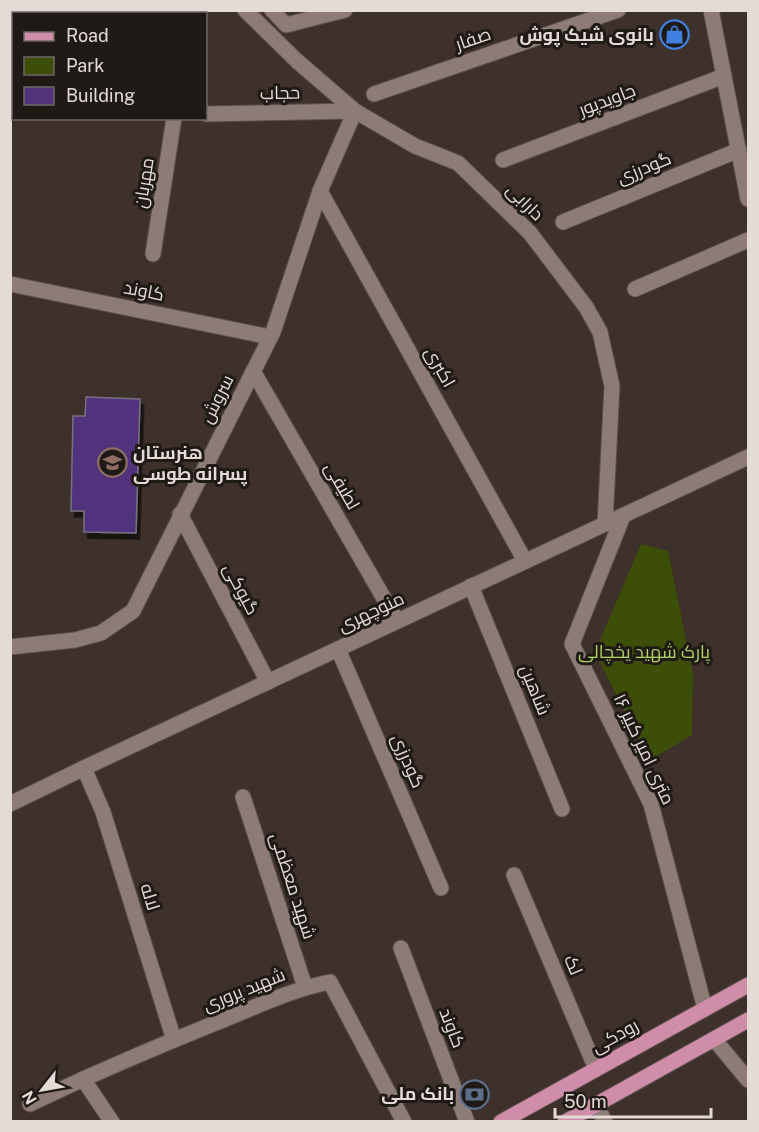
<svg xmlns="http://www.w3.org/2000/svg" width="759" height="1132" viewBox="0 0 759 1132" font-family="'Public Sans',Cairo,sans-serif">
	<defs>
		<filter id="shadow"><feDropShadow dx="3.5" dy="6" stdDeviation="0" flood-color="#0009"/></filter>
	</defs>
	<rect width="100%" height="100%" fill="#3e302a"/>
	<path fill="#3c4e07" d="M641 544 668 551 693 674 692 735 649 761 595 652Z"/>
	<path fill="#51337b" stroke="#767180" stroke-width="1.5" filter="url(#shadow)" d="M86 397 140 399 136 533 84 532V511H71L73 416H85Z"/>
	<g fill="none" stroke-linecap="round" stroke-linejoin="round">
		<defs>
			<g id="minor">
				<path d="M143 10V14"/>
				<path d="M245 10 297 61 355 111 415 146 458 163 530 233 586 307 600 332 612 386 605 524"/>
				<path d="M272 10 286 25 345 10"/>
				<path d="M711 10 748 199"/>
				<path d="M374 94 618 10"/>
				<path d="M10 105H14"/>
				<path d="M206 114 355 111"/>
				<path d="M503 160 724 76"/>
				<path d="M320 191 525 561"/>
				<path d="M563 222 739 150"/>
				<path d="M153 254 174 118"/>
				<path d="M10 284 270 337"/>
				<path d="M635 289 748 240"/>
				<path d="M253 371 397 621"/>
				<path d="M180 514 268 682"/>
				<path d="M623 516 572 644 651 804 705 1009"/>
				<path d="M471 586 562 809"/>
				<path d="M10 647 75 640 101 633 133 611 273 332 320 191 355 111"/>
				<path d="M338 649 441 888"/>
				<path d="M84 768 103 812 174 1040"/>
				<path d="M243 797 305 987"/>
				<path d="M10 804 84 768 748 457"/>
				<path d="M514 875 596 1069"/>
				<path d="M401 948 467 1122"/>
				<path d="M714 1039 748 1080"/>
				<path d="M83 1079 112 1122"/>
				<path d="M30 1104C94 1073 158 1046 223 1020 258 1006 293 989 330 982L404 1122"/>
				<path d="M596 1104 605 1122"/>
			</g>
			<g id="major">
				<path d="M501 1122 748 985"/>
				<path d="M565 1122 748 1020"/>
			</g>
		</defs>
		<use href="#minor" stroke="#5a4f4a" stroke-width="17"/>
		<use href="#major" stroke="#5a4f4a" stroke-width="17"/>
		<use href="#minor" stroke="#8c7c75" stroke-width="15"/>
		<use href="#major" stroke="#cf8daa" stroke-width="15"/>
	</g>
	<defs>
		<symbol id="shop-ring" viewBox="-11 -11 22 22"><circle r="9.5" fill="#201a17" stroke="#3f7fe0" stroke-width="1.5"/><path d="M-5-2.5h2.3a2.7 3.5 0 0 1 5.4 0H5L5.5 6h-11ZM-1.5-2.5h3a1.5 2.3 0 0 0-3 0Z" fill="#3f7fe0"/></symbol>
		<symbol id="school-ring" viewBox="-11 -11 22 22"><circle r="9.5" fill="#201a17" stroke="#8d6e63" stroke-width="1.5"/><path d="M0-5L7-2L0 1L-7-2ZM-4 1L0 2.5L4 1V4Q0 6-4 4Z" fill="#8d6e63"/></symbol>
		<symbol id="bank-ring" viewBox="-11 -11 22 22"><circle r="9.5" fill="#201a17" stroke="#5c6f8a" stroke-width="1.5"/><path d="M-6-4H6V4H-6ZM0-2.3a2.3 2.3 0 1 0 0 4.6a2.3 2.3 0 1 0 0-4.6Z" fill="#5c6f8a"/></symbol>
	</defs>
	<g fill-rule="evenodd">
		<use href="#shop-ring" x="658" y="18" width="33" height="33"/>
		<use href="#school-ring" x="96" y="446" width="33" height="33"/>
		<use href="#bank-ring" x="458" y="1078" width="33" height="33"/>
	</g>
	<g text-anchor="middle" stroke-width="6" stroke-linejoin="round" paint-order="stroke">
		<g font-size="18" font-weight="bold" fill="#e4dbd7" stroke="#201a17" text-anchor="end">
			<text x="654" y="41">بانوی شیک پوش</text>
			<text x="133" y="459" text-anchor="start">هنرستان<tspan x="133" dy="21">پسرانه طوسی</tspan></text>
			<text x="454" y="1100">بانک ملی</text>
		</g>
		<g font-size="18" fill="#e4dbd7" stroke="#201a17">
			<text transform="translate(473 39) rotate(-19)" y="6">صفار</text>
			<text transform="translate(280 93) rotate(-1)" y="6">حجاب</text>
			<text transform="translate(607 100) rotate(-21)" y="6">جاویدپور</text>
			<text transform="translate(644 168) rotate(-22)" y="6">گودرزی</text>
			<text transform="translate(144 183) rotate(-81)" y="6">مهربان</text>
			<text transform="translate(525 202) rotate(45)" y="6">دارابی</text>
			<text transform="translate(144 291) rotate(11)" y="6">کاوند</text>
			<text transform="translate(440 367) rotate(61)" y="6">اکبری</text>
			<text transform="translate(217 399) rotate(-63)" y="6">سروش</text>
			<text transform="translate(342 486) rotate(60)" y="6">لطیفی</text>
			<text transform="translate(241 589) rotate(62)" y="6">گیوکی</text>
			<text transform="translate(371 612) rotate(-25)" y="6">منوچهری</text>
			<text transform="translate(535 690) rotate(68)" y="6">شاهین</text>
			<text transform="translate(644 749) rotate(65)" y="6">۱۶ متری امیر کبیر</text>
			<text transform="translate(408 761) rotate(67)" y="6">گودرزی</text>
			<text transform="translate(293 886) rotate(72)" y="6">شهید معظمی</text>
			<text transform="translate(150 897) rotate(73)" y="6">لاله</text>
			<text transform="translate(573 965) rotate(67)" y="6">لک</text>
			<text transform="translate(244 990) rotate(-22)" y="6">شهید پروری</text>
			<text transform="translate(452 1028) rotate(69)" y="6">کاوند</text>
			<text transform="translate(615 1036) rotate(-29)" y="6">رودکی</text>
		</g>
		<g font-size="18" fill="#b0d360" stroke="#201a17">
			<text x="644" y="658">پارک شهید یخچالی</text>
		</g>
	</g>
	<rect width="759" height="1132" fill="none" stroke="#e4dbd7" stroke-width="24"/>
	<rect x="12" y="12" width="195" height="108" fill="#201a17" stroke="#6e6764" stroke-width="1.5"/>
	<rect x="24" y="32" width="30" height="9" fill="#cf8daa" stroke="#6e6764" stroke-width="1.5"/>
	<text x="66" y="42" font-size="18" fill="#e4dbd7">Road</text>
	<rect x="24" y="57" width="30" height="18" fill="#3c4e07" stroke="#6e6764" stroke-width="1.5"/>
	<text x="66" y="72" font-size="18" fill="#e4dbd7">Park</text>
	<rect x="24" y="87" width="30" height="18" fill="#51337b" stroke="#6e6764" stroke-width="1.5"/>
	<text x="66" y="102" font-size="18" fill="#e4dbd7">Building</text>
	<g transform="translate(42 1090) rotate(239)" stroke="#201a17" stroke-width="4.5" paint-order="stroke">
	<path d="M0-4.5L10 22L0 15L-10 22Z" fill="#e4dbd7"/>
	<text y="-9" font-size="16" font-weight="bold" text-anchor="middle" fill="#e4dbd7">N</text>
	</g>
	<path d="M555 1108v9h156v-9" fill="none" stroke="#e4dbd7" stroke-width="3"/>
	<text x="564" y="1108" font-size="18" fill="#e4dbd7" stroke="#201a17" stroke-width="4.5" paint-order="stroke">50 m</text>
</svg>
